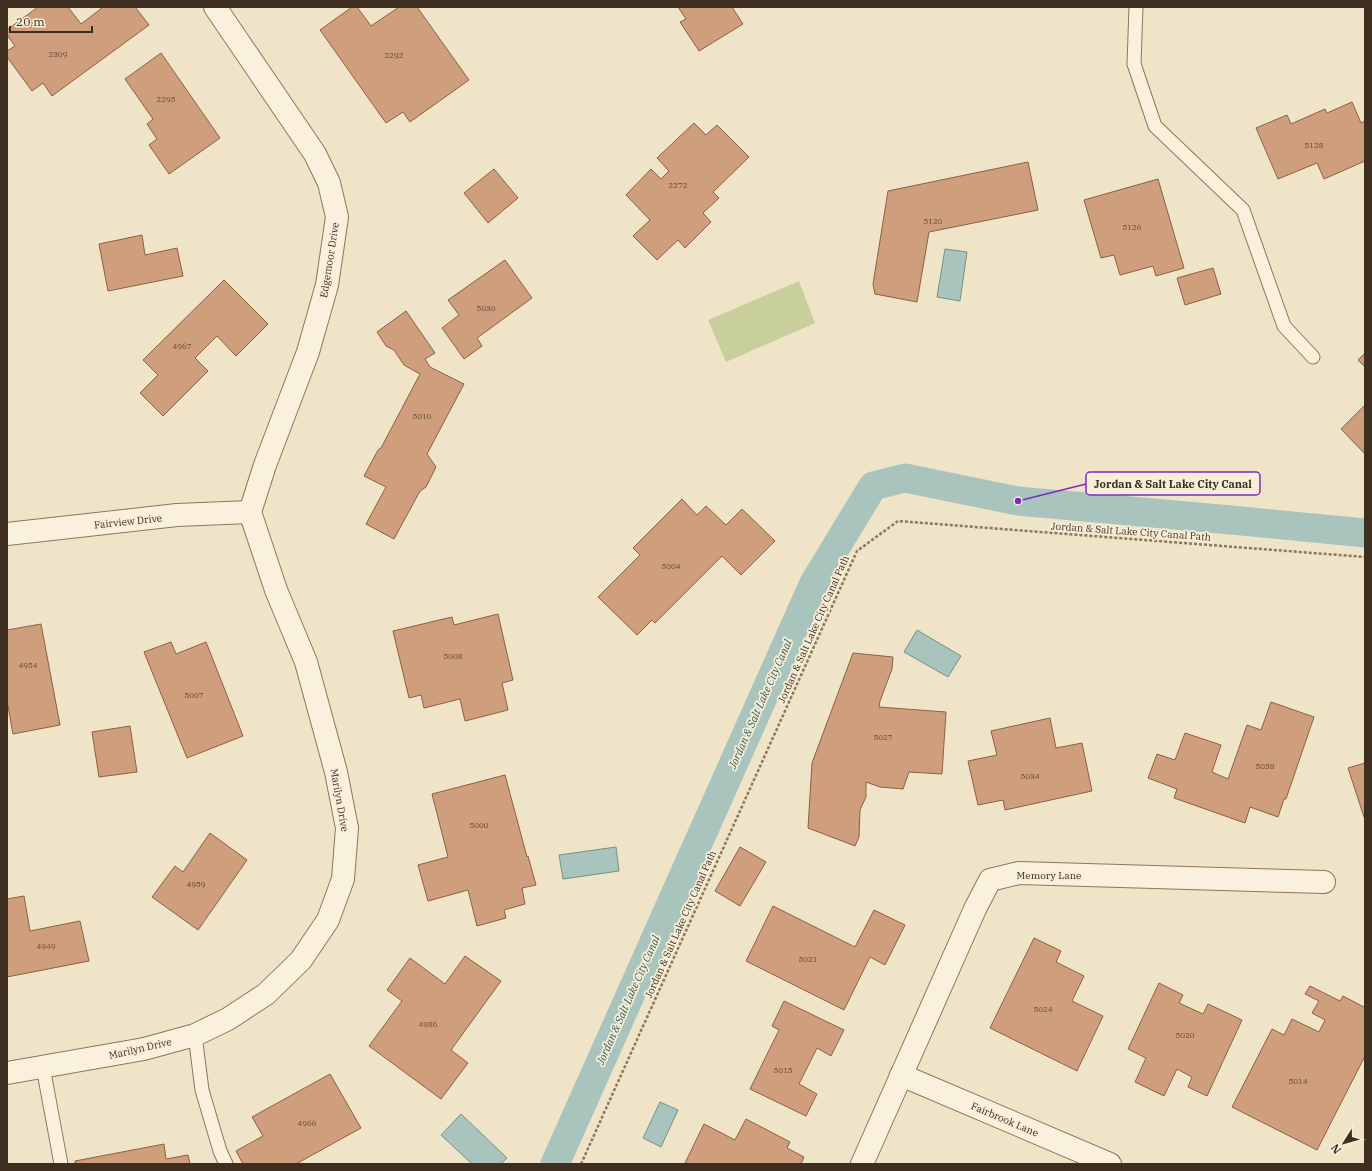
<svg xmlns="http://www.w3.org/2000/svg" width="1372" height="1171" viewBox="0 0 1372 1171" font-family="'IBM Plex Serif',serif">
	<rect width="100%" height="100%" fill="#f0e4c8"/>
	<path fill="#c9cf9b" d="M799 281 815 323 726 362 708 320Z"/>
	<g fill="#a9c4bc" stroke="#6f938a">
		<path d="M945 249 967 252 960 301 937 297Z"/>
		<path d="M917 630 961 656 948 677 904 652Z"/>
		<path d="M616 847 619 871 563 879 559 855Z"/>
		<path d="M660 1102 678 1110 661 1147 643 1138Z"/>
		<path d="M461 1114 507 1158 501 1164H472L441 1135Z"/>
	</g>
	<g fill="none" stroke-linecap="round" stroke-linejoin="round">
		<path stroke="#a9c4bc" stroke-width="29" d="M555 1164 814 583 873 486 905 478 1018 501 1231 520 1365 533"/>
	</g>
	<g fill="#cf9f7d" stroke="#8d5f41">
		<path d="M38 7H68L81 24 102 8 101 7H135L149 25 52 96 43 83 32 91 7 57V51L15 46 7 35V30Z"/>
		<path d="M352 7H357L371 26 399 7H417L469 80 410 122 403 112 386 123 320 30Z"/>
		<path d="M678 7H732L743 24 699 51 680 22 686 19Z"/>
		<path d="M161 53 220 138 169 174 149 145 157 139 147 124 153 119 125 79Z"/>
		<path d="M1352 102 1361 123 1365 121V161L1324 179 1317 163 1278 179 1256 128 1287 115 1291 124 1325 109 1327 113Z"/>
		<path d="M694 123 706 135 717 125 749 157 713 192 719 198 703 213 711 222 685 248 678 240 657 260 633 236 650 220 626 195 651 169 661 179 669 171 657 158Z"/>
		<path d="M1028 162 1038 210 929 232 917 302 875 294 873 284 888 191Z"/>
		<path d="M494 169 518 198 488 223 464 193Z"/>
		<path d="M1158 179 1184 268 1156 276 1153 266 1120 275 1114 255 1101 258 1084 200Z"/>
		<path d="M142 235 145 255 177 248 183 276 108 291 99 244Z"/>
		<path d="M505 260 532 298 477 338 482 346 464 359 442 328 459 315 448 300Z"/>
		<path d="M1213 268 1221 294 1185 305 1177 278Z"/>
		<path d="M224 280 268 324 236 356 217 336 195 358 208 371 163 416 140 393 158 375 143 360Z"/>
		<path d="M406 311 435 353 425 359 430 367 464 384 427 454 436 467 426 487 420 491 394 539 366 524 386 487 364 476 378 450 381 448 420 374 404 365 394 350 386 346 377 332Z"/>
		<path d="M1365 353V367L1358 360Z"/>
		<path d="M1365 405V454L1341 429Z"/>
		<path d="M682 499 697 515 706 506 726 525 742 509 775 541 741 575 722 556 655 623 652 620 637 635 598 597 640 555 633 548Z"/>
		<path d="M498 614 513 680 502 683 508 710 465 721 460 699 424 708 421 695 409 698 393 631 452 617 454 625Z"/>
		<path d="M41 624 60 725 13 734 7 701V630Z"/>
		<path d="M171 642 176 654 206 642 243 736 187 758 144 652Z"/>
		<path d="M853 653 893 657 892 669 880 701 879 707 946 712 942 774 909 772 903 789 880 787 866 782V797L860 810 859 837 855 846 808 828 812 763Z"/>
		<path d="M1271 702 1314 717 1286 799H1284L1278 817 1250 807 1245 823 1174 798 1177 789 1148 778 1157 754 1175 760 1185 733 1221 745 1212 772 1228 779 1247 725 1261 730Z"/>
		<path d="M1050 718 1056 748 1082 743 1092 791 1005 810 1003 800 978 805 968 761 997 755 991 731Z"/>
		<path d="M130 726 137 772 99 777 92 732Z"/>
		<path d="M1365 763V820L1348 768Z"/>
		<path d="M505 775 527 857 528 856 536 885 522 888 525 904 504 910 506 918 477 926 468 890 428 901 418 865 448 857 432 794Z"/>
		<path d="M210 833 247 860 198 930 152 897 175 866 183 872Z"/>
		<path d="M740 847 766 862 740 906 715 891Z"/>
		<path d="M24 896 30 931 80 921 89 961 7 977V899Z"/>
		<path d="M773 906 855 947 874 910 905 925 885 965 870 957 844 1010 746 961Z"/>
		<path d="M1034 938 1061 951 1056 962 1084 976 1072 1001 1103 1016 1077 1071 990 1028Z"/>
		<path d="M465 956 501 981 451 1050 468 1063 441 1099 369 1046 402 1001 387 990 410 958 445 984Z"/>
		<path d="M1159 983 1183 995 1179 1003 1203 1014 1208 1004 1242 1020 1207 1096 1188 1087 1192 1077 1177 1069 1164 1096 1135 1082 1146 1058 1128 1049Z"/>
		<path d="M1310 986 1340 1001 1343 996 1364 1007 1365 1006V1056L1317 1150 1232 1107 1272 1029 1284 1035 1292 1019 1319 1032 1325 1020 1312 1013 1319 1001 1305 994Z"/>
		<path d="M784 1001 844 1030 831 1056 817 1048 799 1084 817 1094 806 1116 750 1089 779 1030 772 1026Z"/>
		<path d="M330 1074 361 1128 296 1164H243L236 1151 263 1136 252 1117Z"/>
		<path d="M746 1119 790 1142 787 1148 804 1157 801 1164H688L685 1163 704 1124 735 1140Z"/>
		<path d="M164 1144 166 1159 188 1155 190 1164H75V1161Z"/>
	</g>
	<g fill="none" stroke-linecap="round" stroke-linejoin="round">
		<defs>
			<g id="lane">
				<path d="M1136 7 1134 64 1155 126 1243 210 1284 326 1313 357"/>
				<path d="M195 1035 202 1090 220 1151 226 1164"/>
				<path d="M43 1067 61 1164"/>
			</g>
			<g id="street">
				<path d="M215 7 315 154 329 183 337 217 327 285 308 352 265 465 250 512"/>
				<path d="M7 534 177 515 250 512"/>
				<path d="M7 1073 144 1049 195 1035 228 1019 266 994 301 960 328 920 343 879 347 828 336 772 306 662 276 590 250 512"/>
				<path d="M901 1075 1110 1164"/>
				<path d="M862 1164 975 909 990 880 1019 873 1324 882"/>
			</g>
		</defs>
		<use href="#lane" stroke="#8d765c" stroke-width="15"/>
		<use href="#street" stroke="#8d765c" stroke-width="24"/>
		<path stroke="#8d765c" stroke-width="2.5" stroke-dasharray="3 2" stroke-linecap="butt" d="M581 1164 857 551 898 521 1365 557"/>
		<use href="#lane" stroke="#faf1dc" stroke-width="13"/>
		<use href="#street" stroke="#faf1dc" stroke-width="22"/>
	</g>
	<g text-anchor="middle" stroke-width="3.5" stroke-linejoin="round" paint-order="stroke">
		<g font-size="8" fill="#624a37">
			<text x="58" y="57">2309</text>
			<text x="394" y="58">2292</text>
			<text x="166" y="102">2295</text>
			<text x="1314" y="148">5128</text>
			<text x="678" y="188">2272</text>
			<text x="933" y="224">5120</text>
			<text x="1132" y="230">5126</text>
			<text x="486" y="311">5030</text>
			<text x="182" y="349">4967</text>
			<text x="422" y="419">5010</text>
			<text x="671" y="569">5004</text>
			<text x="453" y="659">5008</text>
			<text x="28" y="668">4954</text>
			<text x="194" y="698">5007</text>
			<text x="883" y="740">5027</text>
			<text x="1265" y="769">5038</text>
			<text x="1030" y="779">5034</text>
			<text x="479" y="828">5000</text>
			<text x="196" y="887">4959</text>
			<text x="46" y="949">4949</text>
			<text x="808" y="962">5021</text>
			<text x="1043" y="1012">5024</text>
			<text x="428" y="1027">4986</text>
			<text x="1185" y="1038">5020</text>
			<text x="783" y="1073">5015</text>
			<text x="1298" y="1084">5014</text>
			<text x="307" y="1126">4966</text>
		</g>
		<g font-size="10" fill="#3d2e20" stroke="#f7eed8">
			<text transform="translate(329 260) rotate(-81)" y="4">Edgemoor Drive</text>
			<text transform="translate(128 521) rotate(-6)" y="4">Fairview Drive</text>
			<text transform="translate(1131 531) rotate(4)" y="4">Jordan &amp; Salt Lake City Canal Path</text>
			<text transform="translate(813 629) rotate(-66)" y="4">Jordan &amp; Salt Lake City Canal Path</text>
			<text transform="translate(340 800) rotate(80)" y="4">Marilyn Drive</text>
			<text x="1049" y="879">Memory Lane</text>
			<text transform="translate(680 924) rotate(-66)" y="4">Jordan &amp; Salt Lake City Canal Path</text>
			<text transform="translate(140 1048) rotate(-13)" y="4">Marilyn Drive</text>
			<text transform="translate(1005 1119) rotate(23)" y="4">Fairbrook Lane</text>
		</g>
		<g font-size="11" font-style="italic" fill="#2f5d5a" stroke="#f7eed8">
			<text transform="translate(760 704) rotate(-66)" y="4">Jordan &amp; Salt Lake City Canal</text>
			<text transform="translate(628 1000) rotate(-66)" y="4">Jordan &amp; Salt Lake City Canal</text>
		</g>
	</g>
	<path fill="none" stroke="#7b2cbf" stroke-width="1.5" d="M1018 501L1086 484"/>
	<circle fill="#7b2cbf" stroke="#f7eed8" stroke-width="1.5" cx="1018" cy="501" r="4"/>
	<rect fill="#f7eed8" stroke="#7b2cbf" stroke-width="1.5" x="1086" y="472" width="174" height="23" rx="4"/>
	<g font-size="11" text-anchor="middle" font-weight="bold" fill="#3d2e20">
		<text x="1173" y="488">Jordan &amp; Salt Lake City Canal</text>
	</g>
	<rect width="1372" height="1171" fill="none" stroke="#3d2e20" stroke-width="16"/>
	<g transform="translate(1344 1143) rotate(233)" stroke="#f7eed8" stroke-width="3" paint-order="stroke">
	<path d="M0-3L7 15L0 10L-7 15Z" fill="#3d2e20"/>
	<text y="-6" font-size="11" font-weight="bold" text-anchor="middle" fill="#3d2e20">N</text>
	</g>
	<path d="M10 26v6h82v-6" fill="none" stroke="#3d2e20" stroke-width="2"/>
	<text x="16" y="26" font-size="12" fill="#3d2e20" stroke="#f7eed8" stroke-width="3" paint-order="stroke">20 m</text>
</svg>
